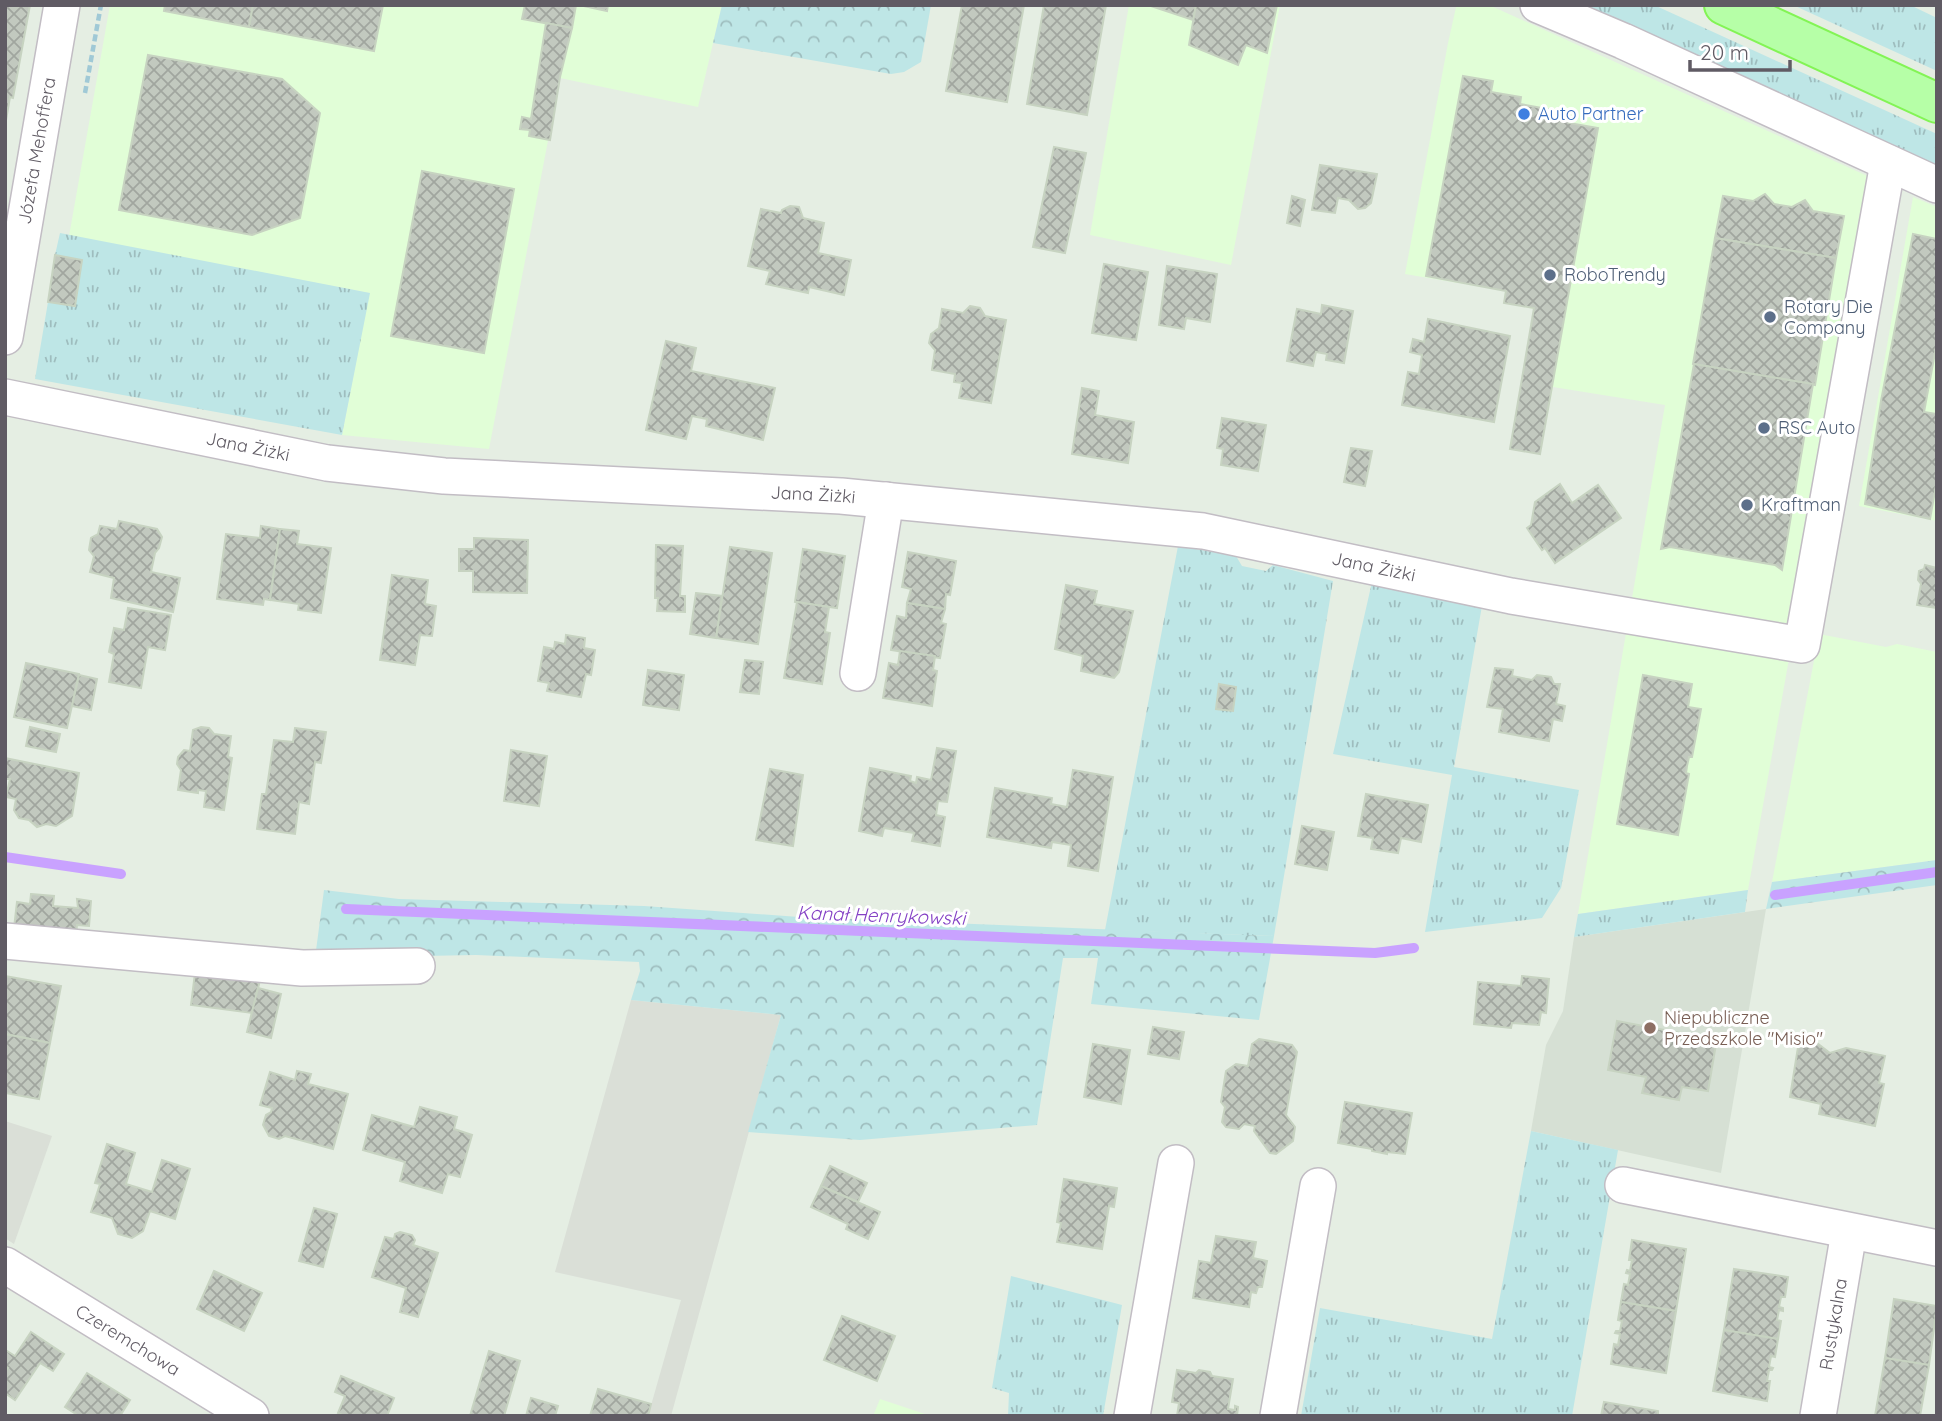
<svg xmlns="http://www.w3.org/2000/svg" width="1942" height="1421" viewBox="0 0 1942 1421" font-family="Quicksand,sans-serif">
	<defs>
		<pattern id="grass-tufts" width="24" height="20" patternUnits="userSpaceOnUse" patternTransform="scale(1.75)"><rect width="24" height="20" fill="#bee6e6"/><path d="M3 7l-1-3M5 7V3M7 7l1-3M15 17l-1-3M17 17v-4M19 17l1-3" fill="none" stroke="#9ebdbe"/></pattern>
		<pattern id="forest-crowns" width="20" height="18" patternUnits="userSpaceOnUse" patternTransform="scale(1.75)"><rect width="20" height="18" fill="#bee6e6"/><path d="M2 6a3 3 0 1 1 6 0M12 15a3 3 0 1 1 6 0" fill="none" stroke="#9ebdbe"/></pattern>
		<pattern id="building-cross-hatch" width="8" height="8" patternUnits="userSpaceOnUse" patternTransform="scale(1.75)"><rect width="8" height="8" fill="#c2c9bf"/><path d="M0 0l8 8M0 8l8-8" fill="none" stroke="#a1a69f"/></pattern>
	</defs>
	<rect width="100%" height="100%" fill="#e5eee3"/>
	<g fill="#e1fed7">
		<path d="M110 5H722L698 107 560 78 489 449 342 435 369 293 69 236Z"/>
		<path d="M1129 5H1280L1231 265 1090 235Z"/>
		<path d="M1460 5H1489L1874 179 1748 890 1578 914 1665 405 1553 387 1540 454 1510 449 1534 309 1504 303 1505 291 1405 274 1448 43 1456 7Z"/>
		<path d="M1913 197 1937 207V521L1859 506Z"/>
		<path d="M1819 634 1886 647 1897 644 1937 652V860L1772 882Z"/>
		<path d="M880 1399 931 1416H873Z"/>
	</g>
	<g fill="#dadfd7">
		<path d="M631 1000 781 1015 671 1416H648L681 1300 555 1272Z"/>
		<path d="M5 1121 52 1136 14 1244 5 1238Z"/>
	</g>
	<path fill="#d6e0d4" d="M1766 909 1721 1173 1531 1131 1546 1045 1563 1011 1574 937Z"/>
	<g fill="url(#grass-tufts)">
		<path d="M1578 5H1654L1937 134V165Z"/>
		<path d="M1793 5H1910L1937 18V71Z"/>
		<path d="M60 233 370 293 342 435 35 379 48 302 75 306 82 260 55 255Z"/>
		<path d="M1178 546 1236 556 1242 566 1266 571 1273 565 1333 581 1274 936 1105 930Z"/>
		<path d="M1372 582 1483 600 1454 767 1579 790 1561 888 1542 918 1425 932 1452 775 1333 754Z"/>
		<path d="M1748 890 1745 912 1574 937 1578 914Z"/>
		<path d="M1531 1131 1618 1150 1572 1416H1301L1320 1308 1492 1339Z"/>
		<path d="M1011 1276 1122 1305 1103 1416H1008L1009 1393 992 1388Z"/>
	</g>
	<g fill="url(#forest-crowns)">
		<path d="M722 5H931L921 62 904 72 891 74 713 43Z"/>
		<path d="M1937 860V885L1766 909 1772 882Z"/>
		<path d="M324 890 399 899 644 906 799 917 1274 936 1259 1020 1091 1004 1098 958H1063L1037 1125 860 1140 748 1132 781 1015 631 1000 640 971 639 962 476 955 315 958Z"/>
	</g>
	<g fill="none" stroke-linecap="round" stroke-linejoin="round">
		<g stroke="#c9a2ff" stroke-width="10">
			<path d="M5 857 121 874"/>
			<path d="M1775 895 1937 872"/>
			<path d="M346 909 1375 953 1414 948"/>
		</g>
	</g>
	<g fill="url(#building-cross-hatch)" stroke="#c7d3c1" stroke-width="2">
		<path d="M5 5H30L13 98 10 97 5 126Z"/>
		<path d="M165 5H253L249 27 164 11Z"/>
		<path d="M253 5H383L374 51 249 27Z"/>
		<path d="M525 5H576L572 28 522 19Z"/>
		<path d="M579 5H608L607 11Z"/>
		<path d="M962 5H1024L1007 102 946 91Z"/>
		<path d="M1044 5H1106L1087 115 1027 104Z"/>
		<path d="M1148 5H1196L1193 20Z"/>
		<path d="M1196 5H1277L1267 53 1246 45 1238 65 1189 45Z"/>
		<path d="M546 23 572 28 560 77 550 140 529 136 530 130 520 129 522 117 531 119Z"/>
		<path d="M148 55 282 79 320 113 300 218 252 235 119 210Z"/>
		<path d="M1463 76 1493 81 1491 92 1521 97 1520 104 1570 113 1569 123 1598 128 1540 454 1510 449 1534 308 1504 303 1506 291 1426 276Z"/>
		<path d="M1054 147 1086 153 1065 253 1033 247Z"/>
		<path d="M1320 165 1377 174 1371 203 1365 208 1358 209 1349 200 1338 198 1335 213 1312 210Z"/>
		<path d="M422 171 514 189 484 353 391 336Z"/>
		<path d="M1765 194 1774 204 1792 207 1805 200 1813 211 1844 216 1836 258 1715 238 1723 196 1753 201Z"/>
		<path d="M1292 196 1305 200 1300 226 1287 223Z"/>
		<path d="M790 206 799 207 803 218 824 223 818 253 851 260 844 295 809 287 808 293 766 284 770 271 748 266 761 209 781 213 782 210Z"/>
		<path d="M1913 234 1937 239V342L1924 412 1937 414V480L1930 519 1865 504 1881 401Z"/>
		<path d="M1715 238 1836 258 1815 385 1693 364Z"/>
		<path d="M55 255 82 260 75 306 48 302Z"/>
		<path d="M1104 264 1148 272 1136 340 1092 333Z"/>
		<path d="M1167 266 1217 274 1210 322 1186 318 1184 329 1159 325Z"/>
		<path d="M1322 305 1353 311 1344 363 1326 360 1327 354 1316 352 1313 366 1287 361 1297 309 1321 314Z"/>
		<path d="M970 306 980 308 985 316 1006 320 991 403 959 398 962 383 954 382 955 374 932 370 935 350 929 343 931 334 939 328 942 309 963 313Z"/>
		<path d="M1428 319 1510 336 1494 422 1402 405 1408 372 1419 374 1422 355 1410 352 1413 339 1424 342Z"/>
		<path d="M666 341 696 348 691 371 775 388 763 440 706 426 707 419 692 416 686 439 646 430Z"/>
		<path d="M1694 364 1813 384 1782 570 1775 565 1670 547 1661 549Z"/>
		<path d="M1082 388 1099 391 1095 415 1134 422 1128 463 1072 454Z"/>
		<path d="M1222 418 1266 425 1258 471 1221 465 1223 449 1217 448Z"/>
		<path d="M1351 448 1372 451 1365 486 1344 482Z"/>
		<path d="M1560 484 1572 503 1598 485 1621 518 1555 563 1545 548 1542 550 1527 528 1531 525 1535 502Z"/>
		<path d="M119 521 157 529 162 537 159 548 155 553 151 572 180 578 173 612 111 598 114 578 90 572 94 556 89 550 91 538 98 534 100 526 117 529Z"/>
		<path d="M261 526 280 529 270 600 264 599 263 605 217 599 226 534 260 538Z"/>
		<path d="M280 529 299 531 297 544 331 548 321 613 298 610 299 604 270 600Z"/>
		<path d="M474 538 528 540 527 593 473 592V571H459V549H474Z"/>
		<path d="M656 545 683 546 680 596H685V612L657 611 658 598H655Z"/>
		<path d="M730 547 772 553 758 644 716 638Z"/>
		<path d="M803 549 845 556 837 608 795 602Z"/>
		<path d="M908 552 956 561 950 595 946 594 945 609 907 603 911 589 902 587Z"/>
		<path d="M1925 565 1937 568V608L1917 605 1921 584 1918 580 1919 571 1924 569Z"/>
		<path d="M392 575 428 580 425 604 436 606 432 636 420 635 415 665 380 660Z"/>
		<path d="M1066 585 1097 591 1094 604 1133 611 1119 672 1114 678 1081 671 1083 656 1055 649Z"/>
		<path d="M696 593 722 596 716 638 690 634Z"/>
		<path d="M797 602 829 607 825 632 830 633 822 684 784 678Z"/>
		<path d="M907 603 945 609 941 623 946 624 940 658 891 650 897 616 906 618Z"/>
		<path d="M128 608 171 615 165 650 148 647 141 688 109 682 114 654 109 652 114 628 124 630Z"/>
		<path d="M566 635 585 638 584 648 595 650 591 675 586 674 581 697 547 691 549 683 538 681 544 647 554 649 555 642 565 644Z"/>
		<path d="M900 651 935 656 933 670 937 671 932 706 883 698 889 663 898 665Z"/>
		<path d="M745 660 763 662 759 694 740 692Z"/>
		<path d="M26 663 79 674 67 728 14 717Z"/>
		<path d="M1495 668 1513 670 1512 676 1532 680 1537 675 1551 677 1554 684H1560L1556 704 1565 706 1562 721 1553 719 1549 741 1499 732 1503 709 1487 707Z"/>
		<path d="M648 670 684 675 679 710 643 705Z"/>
		<path d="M79 675 97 679 91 710 72 706Z"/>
		<path d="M1643 675 1692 684 1688 707 1701 709 1692 757H1689L1687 766 1686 773 1689 774 1678 835 1617 824Z"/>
		<path d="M1219 684 1236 687 1233 711 1216 709Z"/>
		<path d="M30 727 60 734 56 752 26 746Z"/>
		<path d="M201 727 209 728 214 734 231 736 228 757 232 758 224 810 204 807 206 791 198 790V793L178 790 181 770 177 764 178 757 184 750 190 751 193 730Z"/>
		<path d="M295 728 326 732 321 763 315 762 309 804 299 802 295 834 257 829 262 794H266L274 740 293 742Z"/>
		<path d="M937 748 956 751 947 802 938 801 936 815 945 817 940 846 912 841 914 833 884 828 882 836 859 831 870 768 911 776 910 781 916 783 917 777 931 780Z"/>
		<path d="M511 750 547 756 539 806 504 801Z"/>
		<path d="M5 758 79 773 72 816 56 826 46 824 37 827 29 820 19 818 14 810 16 799 6 797 10 779H5Z"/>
		<path d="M770 769 803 775 793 846 756 840Z"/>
		<path d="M1073 770 1113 777 1098 871 1068 866 1071 845 1052 842 1051 848 987 837 995 788 1052 798 1051 804 1067 807Z"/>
		<path d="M1366 794 1428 805 1421 842 1401 838 1398 853 1371 849 1373 838 1358 836Z"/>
		<path d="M1302 826 1334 832 1327 870 1295 864Z"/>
		<path d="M31 894 54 896 53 906 78 908 77 899 91 901 89 926 77 925 76 935 14 928 17 902 30 904Z"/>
		<path d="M195 973 260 980 252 1013 191 1005Z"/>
		<path d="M5 976 61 986 50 1043 5 1034Z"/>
		<path d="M1522 976 1549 979 1546 1013 1541 1012 1539 1025 1512 1023 1511 1028 1474 1024 1478 982 1521 986Z"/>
		<path d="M258 988 281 994 271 1038 247 1032Z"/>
		<path d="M1617 1021 1691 1035 1690 1039 1716 1044 1708 1091 1682 1087 1679 1100 1642 1093 1646 1077 1608 1070Z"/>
		<path d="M1153 1027 1184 1032 1179 1059 1148 1054Z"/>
		<path d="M5 1034 50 1043 39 1099 5 1093Z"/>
		<path d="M1259 1039 1292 1045 1297 1052 1286 1115 1295 1127 1293 1141 1276 1154 1270 1153 1254 1131 1255 1126 1244 1124 1239 1129 1226 1127 1222 1122 1225 1107 1221 1102 1226 1071 1236 1064 1248 1066 1252 1044Z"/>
		<path d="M1817 1043 1830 1053 1846 1048 1885 1056 1879 1083 1884 1084 1875 1126 1819 1114 1821 1104 1790 1097 1798 1047Z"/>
		<path d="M1093 1044 1130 1050 1121 1104 1084 1097Z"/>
		<path d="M297 1071 311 1074 308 1084 348 1094 333 1149 285 1136 279 1139 269 1136 263 1125 266 1115 271 1112 272 1108 260 1105 270 1072 295 1080Z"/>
		<path d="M1345 1102 1412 1113 1405 1154 1387 1152V1154L1372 1151V1149L1338 1143Z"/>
		<path d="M420 1107 457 1117 454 1129 472 1135 460 1177 448 1174 442 1193 400 1181 405 1162 363 1150 372 1115 414 1127Z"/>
		<path d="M107 1144 135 1153 126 1184 152 1192 162 1160 190 1169 175 1219 150 1211 143 1231 132 1238 118 1234 112 1218 91 1212 100 1184 95 1183Z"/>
		<path d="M830 1166 867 1183 858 1202 821 1186Z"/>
		<path d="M1064 1179 1117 1188 1114 1207 1109 1206 1102 1249 1057 1242 1061 1223 1057 1222Z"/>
		<path d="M821 1186 880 1212 868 1239 846 1229 848 1224 811 1207Z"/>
		<path d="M314 1208 337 1214 323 1267 299 1261Z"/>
		<path d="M400 1232 412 1235 415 1240 413 1245 438 1253 418 1317 400 1312 406 1288 372 1277 385 1237 394 1239 395 1234Z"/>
		<path d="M1216 1236 1256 1242 1253 1258 1267 1261 1262 1287H1258L1256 1293 1251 1292 1249 1307 1193 1298 1199 1261 1211 1263Z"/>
		<path d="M1632 1240 1686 1249 1676 1311 1621 1302 1624 1284 1628 1285 1630 1274 1626 1273 1627 1270 1630 1271 1632 1260H1629Z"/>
		<path d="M1734 1269 1788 1277 1785 1297H1781L1779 1307 1783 1308V1311L1779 1310 1777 1320 1781 1321 1778 1339 1724 1330Z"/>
		<path d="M214 1271 262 1293 244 1331 197 1309Z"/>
		<path d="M1894 1299 1937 1306 1929 1365 1885 1358Z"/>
		<path d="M1621 1302 1676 1311 1666 1373 1611 1364 1614 1344 1618 1345 1620 1334 1615 1333 1616 1331H1620L1622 1321 1618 1320Z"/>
		<path d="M842 1316 895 1336 877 1381 824 1360Z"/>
		<path d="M1724 1330 1778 1339 1775 1357 1771 1356 1769 1367 1773 1368 1772 1370H1769L1767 1381H1770L1767 1401 1713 1391Z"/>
		<path d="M31 1332 64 1354 53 1371 40 1363 15 1400 5 1393V1371L8 1368 5 1366V1353L7 1351 15 1356Z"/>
		<path d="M489 1351 520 1361 504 1416H470Z"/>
		<path d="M1885 1358 1929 1365 1920 1416H1875Z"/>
		<path d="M1177 1370 1196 1373 1199 1370 1210 1372 1212 1376 1233 1379 1228 1409 1235 1410V1406L1238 1407 1237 1416H1177L1179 1403 1172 1402Z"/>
		<path d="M87 1373 130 1400 120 1416H79L65 1407Z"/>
		<path d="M341 1376 394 1398 387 1416H344L338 1413 345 1396 335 1392Z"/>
		<path d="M598 1389 651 1404 648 1416H590Z"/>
		<path d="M531 1398 558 1406 555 1416H526Z"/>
		<path d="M1604 1402 1658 1411V1416H1601Z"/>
	</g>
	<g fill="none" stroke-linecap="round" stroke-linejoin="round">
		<defs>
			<g id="minor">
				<path d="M1538 5 1623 41 1937 185"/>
				<path id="s1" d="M5 337 62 5"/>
				<path id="s2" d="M5 397 327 463 444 476 841 496 1203 531 1511 596 1802 645 1888 163"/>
				<path d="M858 673 886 500"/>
				<path d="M5 941 302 968 417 966"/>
				<path d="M1623 1185 1937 1248"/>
				<path id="s3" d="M5 1265 251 1416"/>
				<path d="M1132 1416 1176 1163"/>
				<path d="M1278 1416 1318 1186"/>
				<path id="s4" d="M1818 1416 1849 1232"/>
			</g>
			<path id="major" d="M1724 5 1937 103"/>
		</defs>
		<use href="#minor" stroke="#c2bdc4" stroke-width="38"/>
		<use href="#major" stroke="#83f455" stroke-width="42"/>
		<path stroke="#a0c9d6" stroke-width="4.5" stroke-dasharray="7 3.5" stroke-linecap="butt" d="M85 93 101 5"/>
		<use href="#minor" stroke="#fff" stroke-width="35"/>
		<use href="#major" stroke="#b6ffa7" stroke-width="38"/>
	</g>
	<circle fill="#3f7fe0" stroke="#fff" stroke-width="2.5" cx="1524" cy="114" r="7"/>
	<g fill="#5c6f8a" stroke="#fff" stroke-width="2.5">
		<circle cx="1550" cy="275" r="7"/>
		<circle cx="1770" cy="317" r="7"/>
		<circle cx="1764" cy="428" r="7"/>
		<circle cx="1747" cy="505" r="7"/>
	</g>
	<circle fill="#8d6e63" stroke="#fff" stroke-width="2.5" cx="1650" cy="1028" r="7"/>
	<g text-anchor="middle" stroke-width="6" stroke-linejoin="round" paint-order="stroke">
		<g font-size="18" fill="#366cbe" stroke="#fff" text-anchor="start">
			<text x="1538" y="120">Auto Partner</text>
		</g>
		<g font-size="18" fill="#605b64" stroke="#fff">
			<text dy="6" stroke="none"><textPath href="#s1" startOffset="189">Józefa Mehoffera</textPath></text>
			<text dy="6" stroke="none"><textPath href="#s2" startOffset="248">Jana Żiżki</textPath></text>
			<text dy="6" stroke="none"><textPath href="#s2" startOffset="816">Jana Żiżki</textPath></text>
			<text dy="6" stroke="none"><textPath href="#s2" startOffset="1382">Jana Żiżki</textPath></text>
			<text dy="6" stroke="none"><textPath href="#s4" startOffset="93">Rustykalna</textPath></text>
			<text dy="6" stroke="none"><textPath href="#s3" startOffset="144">Czeremchowa</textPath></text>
		</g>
		<g font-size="18" fill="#4e5e75" stroke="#fff" text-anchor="start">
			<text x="1564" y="281">RoboTrendy</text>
			<text x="1784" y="313">Rotary Die<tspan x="1784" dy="21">Company</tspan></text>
			<text x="1778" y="434">RSC Auto</text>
			<text x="1761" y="511">Kraftman</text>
		</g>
		<g font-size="18" fill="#785e54" stroke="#fff" text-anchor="start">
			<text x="1664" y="1024">Niepubliczne<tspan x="1664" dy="21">Przedszkole "Misio"</tspan></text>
		</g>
		<g font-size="19" font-style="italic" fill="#8441c5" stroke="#fff">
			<text transform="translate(881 915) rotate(2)" y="7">Kanał Henrykowski</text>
		</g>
	</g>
	<rect width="1942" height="1421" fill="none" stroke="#605b64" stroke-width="14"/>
	<path d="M1690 60v10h100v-10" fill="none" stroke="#605b64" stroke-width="3.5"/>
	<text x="1700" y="60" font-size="21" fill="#605b64" stroke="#ffffff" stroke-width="5" paint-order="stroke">20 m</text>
</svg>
